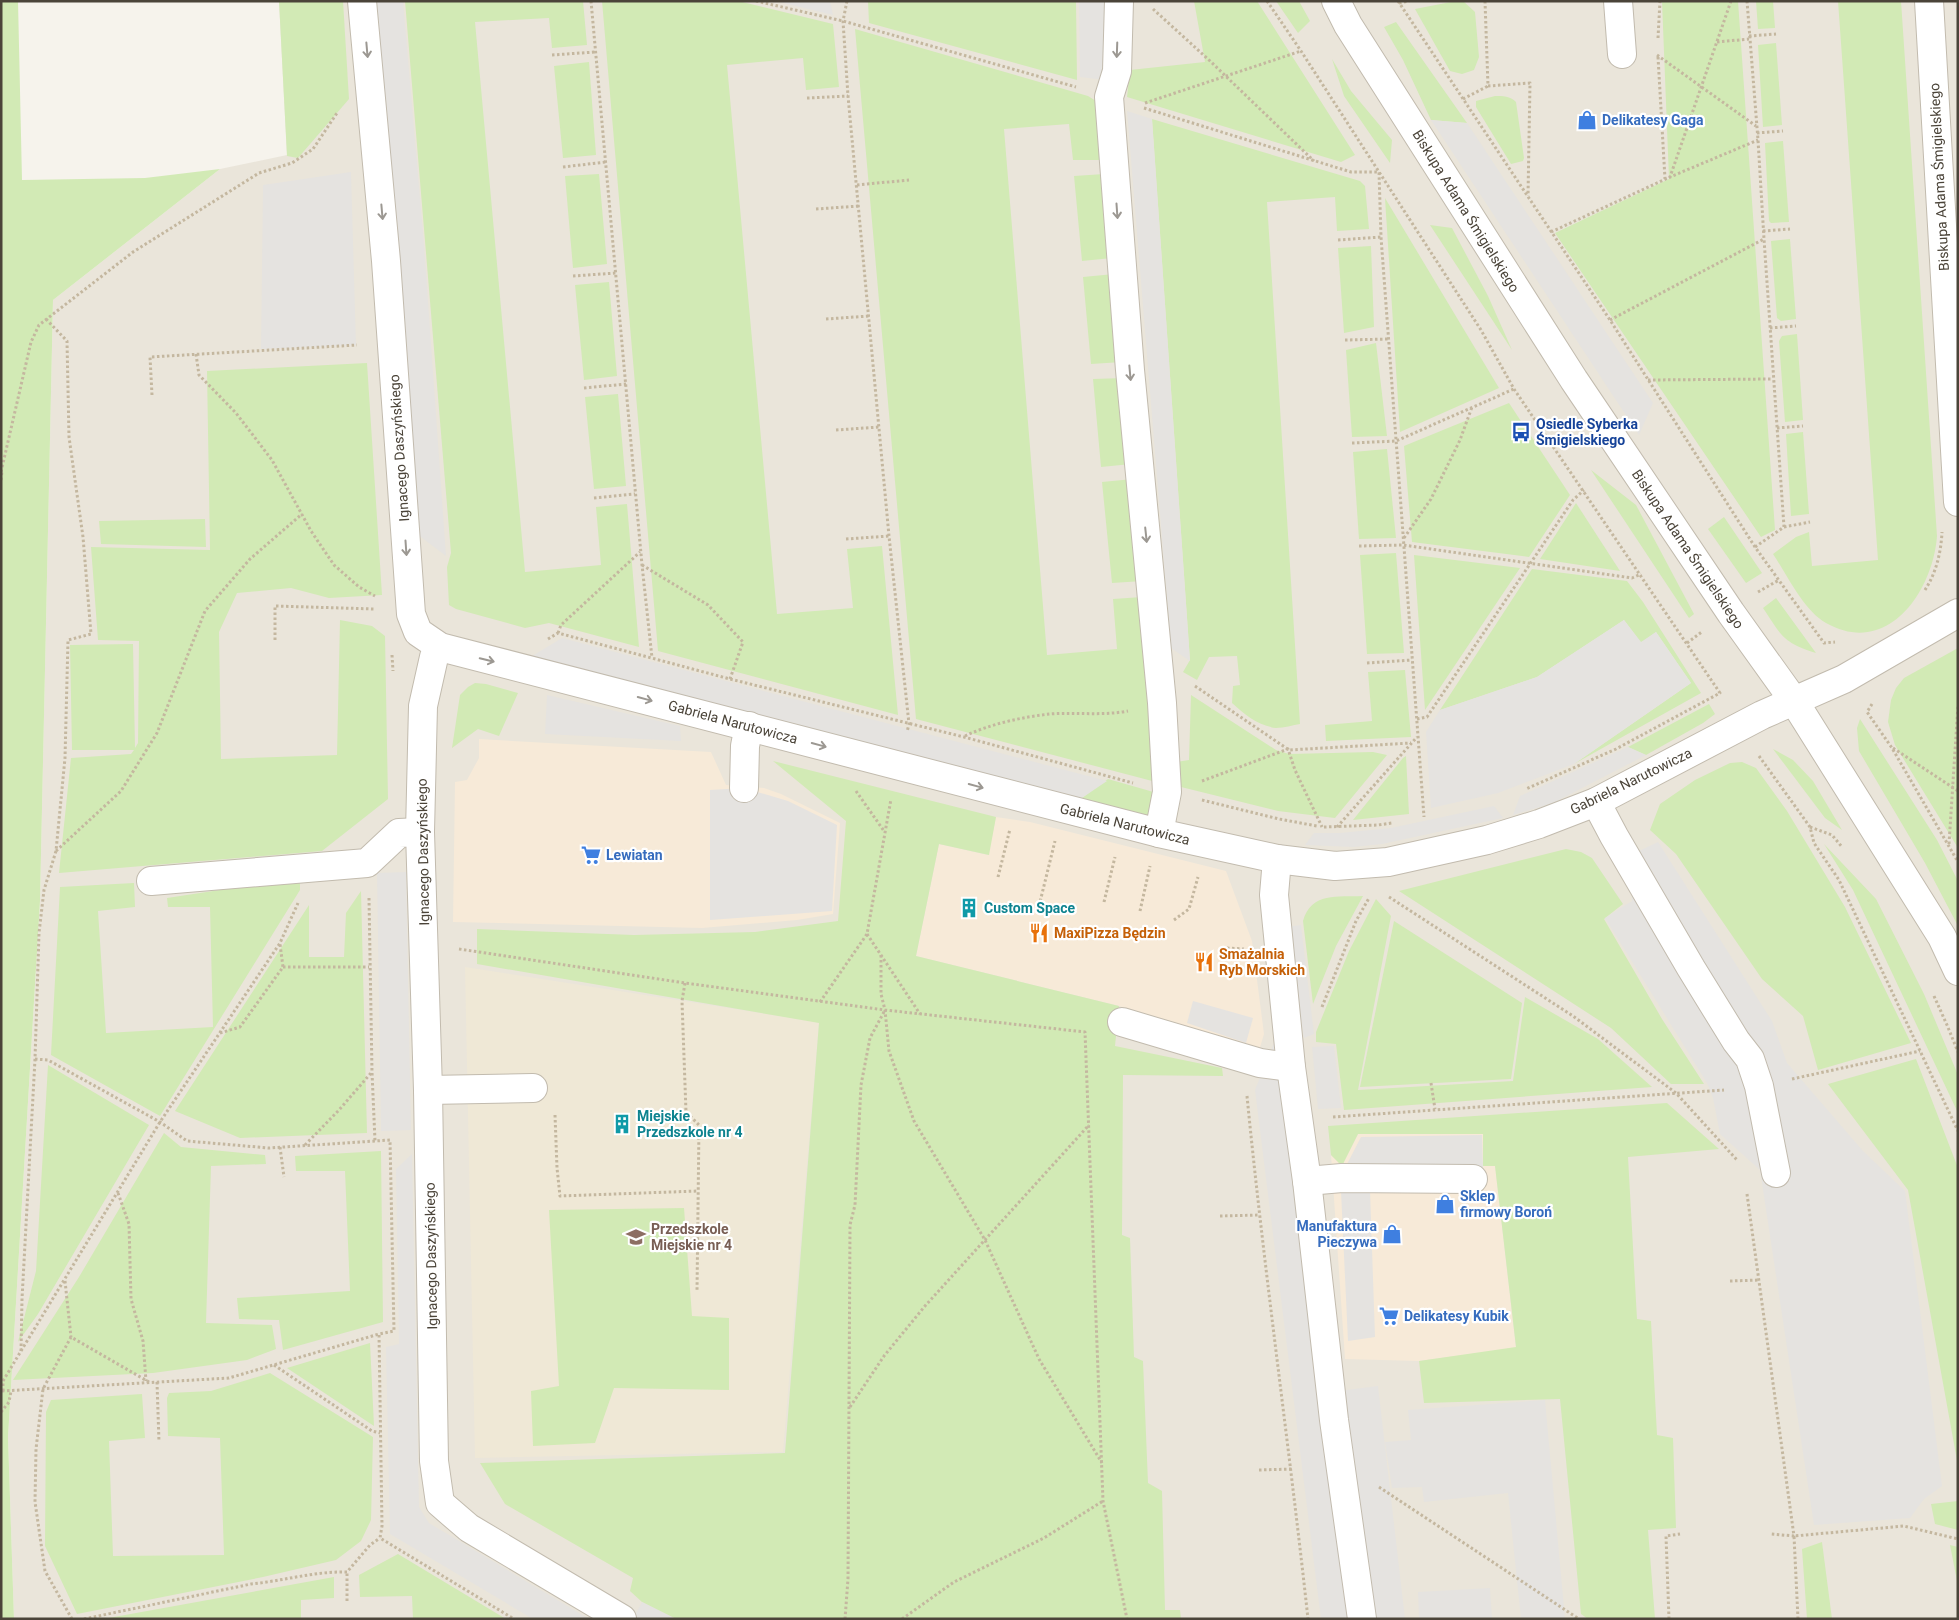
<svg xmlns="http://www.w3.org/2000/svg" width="1959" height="1620" viewBox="0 0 1959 1620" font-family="Roboto,sans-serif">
	<rect width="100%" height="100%" fill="#f6f3ec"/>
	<path fill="#eae5da" d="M279 1H1958V1619H14L8 1437 40 901 53 300 220 169 287 155Z"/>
	<g fill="#f7ead8">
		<path d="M479 739 711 752 726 785 764 788 781 794 840 823 833 914 797 920 702 928 453 922 455 782 467 780 479 758Z"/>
		<path d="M996 817 1030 822 1226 871 1252 941 1264 1034 1258 1054 1119 1006 916 956 939 844 988 855Z"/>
		<path d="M1358 1134H1484L1483 1165H1495L1516 1348 1419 1361 1345 1359 1331 1155 1342 1165Z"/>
	</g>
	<path fill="#efe8d6" d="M465 967 819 1022 783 1452 475 1458Z"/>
	<g fill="#d2eab5">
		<path d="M1 1H18L22 180 145 178 220 169 53 300 40 901 8 1437 14 1619H1Z"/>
		<path d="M279 1H343L349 99 298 158 287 156Z"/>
		<path d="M405 1H583L587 45 552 48 549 18 475 22 525 572 601 565 596 507 627 504 639 647 549 623 525 628 456 609 449 605 447 567 451 553Z"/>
		<path d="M602 1H738L833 24 839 87 806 90 803 58 727 65 777 614 853 608 847 549 882 546 898 715 658 651Z"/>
		<path d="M868 1H1076L1077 80 869 23Z"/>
		<path d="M1194 1H1257L1355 155 1341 162 1127 97 1130 70 1205 62Z"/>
		<path d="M1276 1H1299L1310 21 1298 33Z"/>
		<path d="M1456 1H1463L1475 12 1479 57 1474 70 1462 74 1450 71 1415 9Z"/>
		<path d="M1662 1H1738L1775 530 1761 537 1555 233 1669 179Z"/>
		<path d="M1756 1H1773L1775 28 1758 29Z"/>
		<path d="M1838 1H1901L1937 536C1933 591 1888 658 1826 623 1804 611 1787 575 1773 554L1796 537 1809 532 1812 566 1878 560Z"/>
		<path d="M1396 22 1467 123 1431 120 1403 60 1384 27Z"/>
		<path d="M855 29 1088 96 1096 101 1103 160H1073L1069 124 1004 129 1047 655 1117 649 1113 599 1142 597 1156 782 916 719Z"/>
		<path d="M1776 43 1782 125 1763 127 1758 45Z"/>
		<path d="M1332 59 1351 91 1392 140 1390 163 1344 96Z"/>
		<path d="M589 62 596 155 563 158 554 66Z"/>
		<path d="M1495 96C1503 96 1510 96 1516 102L1524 158 1523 161 1511 164 1476 107V101Z"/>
		<path d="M1152 119 1360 181 1365 186 1369 229 1337 231 1335 197 1267 202 1300 724C1293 725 1284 728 1276 728 1259 726 1245 715 1232 703L1233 686 1240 685 1237 656 1209 657 1197 680 1183 672 1190 660Z"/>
		<path d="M1783 141 1789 222 1771 223 1769 221 1765 143Z"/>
		<path d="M599 174 607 264 573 268 565 176Z"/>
		<path d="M1104 174 1112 258 1082 261 1074 176Z"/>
		<path d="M1385 198 1499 388 1400 432Z"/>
		<path d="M1430 225 1452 228 1488 296 1512 350Z"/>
		<path d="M1790 239 1796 319 1781 321 1777 318 1771 241Z"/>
		<path d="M1371 246 1374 327 1344 333 1338 248Z"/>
		<path d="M1114 274 1122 362 1091 364 1083 277Z"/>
		<path d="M609 282 617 376 584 380 575 285Z"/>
		<path d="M1797 334 1803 420 1785 422 1779 341 1782 336Z"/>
		<path d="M1376 343 1387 436 1352 437 1346 350Z"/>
		<path d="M367 363 382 595 329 598 291 588 237 593 219 632 221 759 337 755 340 620 372 626 385 636 388 799 322 851 59 873 71 758 131 754 134 750H72L70 645 133 644 135 748 138 743 139 641 98 640 91 547 210 550 207 371Z"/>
		<path d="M1124 378 1131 464 1101 467 1093 379Z"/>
		<path d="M618 394 626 486 594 489 585 397Z"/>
		<path d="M1509 403 1570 495 1529 557 1412 542 1404 446Z"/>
		<path d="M1803 432 1809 514 1791 516 1786 434Z"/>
		<path d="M1387 449 1396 538 1359 539 1353 452Z"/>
		<path d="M1591 470 1636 505 1694 614 1689 618Z"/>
		<path d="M1133 479 1143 581 1112 583 1102 482Z"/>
		<path d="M1576 503 1620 571 1540 559Z"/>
		<path d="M1724 517 1762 573 1746 583 1708 529Z"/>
		<path d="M205 519 206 547 101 544 99 521Z"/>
		<path d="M1396 553 1404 653 1367 654 1360 555Z"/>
		<path d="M1414 555 1520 568 1425 710Z"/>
		<path d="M1532 569 1627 581 1643 602 1701 693 1574 764 1691 683 1656 632 1641 643 1624 620 1537 677 1440 710Z"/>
		<path d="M1776 598 1816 653C1782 642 1782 636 1763 608Z"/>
		<path d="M1958 648V848L1895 745 1888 722 1891 700 1896 688 1904 678Z"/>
		<path d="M1405 670 1411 737 1326 741 1325 725 1372 721 1368 672Z"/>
		<path d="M475 683 486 684 518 693 499 736 478 729 452 748 460 695 468 687Z"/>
		<path d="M1191 695 1276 750 1289 754 1373 752 1387 755 1335 818 1278 811 1177 786 1176 762 1189 760Z"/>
		<path d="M1709 704 1715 714 1703 723 1646 755 1628 747Z"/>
		<path d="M1860 719 1937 840 1958 881V926L1925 863 1859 751 1857 728Z"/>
		<path d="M1773 749 1793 760 1813 781 1842 830 1825 818Z"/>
		<path d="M1406 756 1409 814 1353 820 1403 758Z"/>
		<path d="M773 761 996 817 989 855 939 844 916 956 1119 1006 1115 1046 1222 1068 1223 1076 1123 1075 1122 1235 1130 1238 1134 1357 1143 1361 1148 1483 1162 1491 1165 1610H1180L1181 1619H676L642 1602 630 1591 633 1578 505 1504 480 1463 785 1453 819 1023 477 964V929L634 935 755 932 838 921 846 821Z"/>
		<path d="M1742 762 1756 768 1787 811 1845 907 1911 1043 1818 1070 1803 1016 1762 979 1676 854 1650 830 1660 804 1695 780 1730 763Z"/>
		<path d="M1108 779 1157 793 1152 821 1076 802Z"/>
		<path d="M1824 844 1876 899 1924 994 1958 1075V1113L1853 890Z"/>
		<path d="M1566 849 1581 852 1592 858 1623 904 1604 919 1662 1019 1704 1084H1671L1611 1028 1399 891Z"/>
		<path d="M300 878V890L160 1116 51 1055 60 887 134 883 135 907 98 911 106 1033 213 1027 210 907H168L167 898Z"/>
		<path d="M361 891 367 1133 240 1138 175 1111 309 905V957H344L346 913Z"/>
		<path d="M1363 896 1336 946 1313 1004 1303 921C1311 892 1338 897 1363 896Z"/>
		<path d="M1376 899 1391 916 1358 1090 1513 1081 1525 997 1598 1039 1652 1087 1344 1110 1336 1044 1316 1042V1032L1349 951Z"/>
		<path d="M1394 921 1522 1003 1511 1079 1360 1087Z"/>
		<path d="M1916 1059 1958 1168V1466L1908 1190 1828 1084Z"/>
		<path d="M48 1065 149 1125 38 1314 18 1342 36 1271Z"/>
		<path d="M1667 1103 1719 1149 1628 1157 1637 1319 1651 1321 1657 1435 1673 1438 1676 1528 1648 1530 1655 1619H1588L1581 1614 1560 1399 1424 1403 1419 1361 1516 1347 1495 1166H1483V1134H1358L1342 1166 1331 1155 1328 1126Z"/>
		<path d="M164 1133 181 1147 265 1155 266 1164 211 1166 206 1323 272 1325 276 1349 247 1360 153 1373 13 1380 79 1277Z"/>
		<path d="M381 1151 383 1322 283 1350 279 1320 239 1319 237 1298 350 1291 345 1171H296L295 1156Z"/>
		<path d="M684 1208 692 1316 729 1318V1390L614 1388 595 1443 533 1446 531 1391 559 1386 549 1210Z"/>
		<path d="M370 1343 374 1426 287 1368Z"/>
		<path d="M270 1373 373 1437 371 1520 361 1541 336 1560 263 1577 77 1614 45 1546 46 1412 51 1400 142 1394 145 1438 109 1441 113 1556 224 1555 220 1438 168 1436 167 1398 169 1393 211 1391Z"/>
		<path d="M1958 1501V1530L1935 1524 1931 1504Z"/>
		<path d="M1822 1542 1832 1619H1807L1802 1549Z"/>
		<path d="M1950 1545 1958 1547V1586Z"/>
		<path d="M398 1554 506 1619H413L412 1596 360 1597 359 1575Z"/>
		<path d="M334 1577V1598L301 1600V1619H103Z"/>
	</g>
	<g fill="#e5e3e0">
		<path d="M377 1H403L424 245 446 556 417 534Z"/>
		<path d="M775 1H830L833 15Z"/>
		<path d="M1079 1H1104L1105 80 1080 77Z"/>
		<path d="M1127 111 1152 119 1190 661 1171 648Z"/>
		<path d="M1431 120 1467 123 1653 403 1639 435Z"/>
		<path d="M351 172 356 345 261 349 263 185Z"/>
		<path d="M1624 620 1641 642 1656 632 1691 683 1574 764 1498 793 1431 808 1426 732 1440 710 1537 677Z"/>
		<path d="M562 638 1107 781 1076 802 529 658Z"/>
		<path d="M547 695 680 726 681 741 545 734Z"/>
		<path d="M1628 747 1646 755 1553 803 1513 815 1520 796Z"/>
		<path d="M744 788 788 801 837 825 832 911 710 920V790Z"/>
		<path d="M1494 806 1503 818 1382 844 1354 847 1305 845 1314 833H1340L1391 828Z"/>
		<path d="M1658 842 1772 1021 1787 1063 1863 1151 1905 1191 1942 1486 1924 1499 1910 1518 1814 1525 1760 1170 1720 1134 1713 1098 1707 1083 1605 918 1632 901 1635 853Z"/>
		<path d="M406 872 411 1130 381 1131 377 873Z"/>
		<path d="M1301 925 1314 1034 1304 1038 1287 927Z"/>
		<path d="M1193 1001 1253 1018 1246 1043 1187 1023Z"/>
		<path d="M1278 1033 1323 1393 1378 1386 1405 1619H1321L1255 1090Z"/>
		<path d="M1334 1046 1341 1108 1318 1109 1312 1047Z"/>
		<path d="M1482 1135 1483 1169 1345 1168 1361 1137Z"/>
		<path d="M412 1154 419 1507 429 1523 589 1619H533L390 1534 386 1347 399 1344 396 1169Z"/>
		<path d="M1370 1190 1375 1337 1348 1341 1341 1191Z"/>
		<path d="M1545 1400 1565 1619H1521L1508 1493 1424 1502 1422 1487 1392 1488 1385 1442 1411 1440 1408 1410Z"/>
		<path d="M1490 1588 1492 1619H1419L1418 1592Z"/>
		<path d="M642 1602 676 1619H633Z"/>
	</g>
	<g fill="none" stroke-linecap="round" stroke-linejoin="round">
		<defs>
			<g id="minor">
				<path d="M362 1 386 261 411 614 418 632 440 647 1159 833 1277 859 1335 866 1388 862 1487 840 1539 824 1596 802 1762 715 1844 679 1958 613"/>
				<path d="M1119 1 1117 71 1109 97 1130 370 1162 703 1167 792 1159 833"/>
				<path d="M1336 1 1348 25 1574 380 1731 613 1794 701 1942 937 1958 971"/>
				<path d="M1618 1 1622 54"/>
				<path d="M1929 1 1958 502"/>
				<path d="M440 647 434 657 423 706 420 832 428 1090 434 1461 440 1503 469 1528 622 1619"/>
				<path d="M744 788 745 746 749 726"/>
				<path d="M1596 802 1614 836 1691 968 1736 1041 1750 1059 1759 1086 1776 1173"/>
				<path d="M1277 859 1274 895 1291 1067 1307 1181 1334 1420 1362 1619"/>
				<path d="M151 881 367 863 399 833 420 832"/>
				<path d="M1122 1022 1260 1063 1291 1067"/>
				<path d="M428 1090 533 1088"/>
				<path d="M1307 1181 1342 1178 1473 1179"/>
			</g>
		</defs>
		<use href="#minor" stroke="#c2bbae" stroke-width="30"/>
		<g stroke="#c4b79f" stroke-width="3" stroke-dasharray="2.5 2.5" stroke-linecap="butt">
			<path d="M591 1 642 565 652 658"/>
			<path d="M756 1 843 21 1076 87"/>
			<path d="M847 1 843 21 848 96 889 536 909 724 907 732"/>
			<path d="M1267 1 1301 51 1481 330 1514 389 1720 693 1616 749 1526 789"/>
			<path d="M1398 1 1610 320 1755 547 1824 643 1835 642"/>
			<path d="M1485 1 1488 86 1530 83 1528 196"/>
			<path d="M1731 1 1670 177 1758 140"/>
			<path d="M1747 1 1758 140 1764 239 1784 527 1755 547"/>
			<path d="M1399 3 1409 1"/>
			<path d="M1153 9 1209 60 1314 161"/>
			<path d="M1749 36 1776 34"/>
			<path d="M1658 38 1660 1"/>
			<path d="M1717 42 1749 39"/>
			<path d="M552 55 595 52"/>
			<path d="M1657 55 1756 126"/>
			<path d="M1658 57 1665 179"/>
			<path d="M807 98 848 96"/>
			<path d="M1463 99 1488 86"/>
			<path d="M1145 103 1301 51"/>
			<path d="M1144 108 1351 172H1379L1381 237 1424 817"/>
			<path d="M1757 133 1783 131"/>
			<path d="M563 167 606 162"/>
			<path d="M857 185 909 180"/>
			<path d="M816 209 859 206"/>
			<path d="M1763 231 1790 229"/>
			<path d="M1551 232 1670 177"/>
			<path d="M1338 240 1381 237"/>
			<path d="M573 276 616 273"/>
			<path d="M826 319 869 316"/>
			<path d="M1610 320 1764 239"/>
			<path d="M1770 328 1796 326"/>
			<path d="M1345 340 1389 339"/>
			<path d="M196 354 199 375 236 413 272 460 311 531 334 565 359 587 375 596"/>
			<path d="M1648 380 1773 379"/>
			<path d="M584 388 626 384"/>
			<path d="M152 395 150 357 357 345"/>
			<path d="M1777 428 1803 426"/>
			<path d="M836 430 879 427"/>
			<path d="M1352 443 1396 441 1514 389"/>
			<path d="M1 472 31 342 39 325 133 252 259 173 292 163 313 149 337 113"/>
			<path d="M1 480 2 471"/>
			<path d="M594 498 635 494"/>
			<path d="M1784 527 1810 522"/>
			<path d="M1404 538 1431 499 1460 440 1472 407"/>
			<path d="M846 539 889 536"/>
			<path d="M1359 546 1403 545 1632 578 1641 574"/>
			<path d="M642 565 708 605 743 642 730 679"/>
			<path d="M1925 590C1936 573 1941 553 1942 532"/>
			<path d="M1758 592 1779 580"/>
			<path d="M558 633 561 625 640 552"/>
			<path d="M548 639 558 633 730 679 964 737 1133 783"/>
			<path d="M275 640V606L375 609"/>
			<path d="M1687 643 1703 631"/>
			<path d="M392 655 393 671"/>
			<path d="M1367 663 1412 660"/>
			<path d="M1195 686 1289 750 1411 743"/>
			<path d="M1872 704 1867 712 1892 748 1958 862"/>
			<path d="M1417 719 1427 717 1573 500 1584 490"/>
			<path d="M965 736C990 724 1022 717 1050 714 1076 712 1102 716 1128 711"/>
			<path d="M1893 748 1958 791"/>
			<path d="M1759 756 1810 827 1814 843 1839 880 1958 1131"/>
			<path d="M1202 781 1288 749 1295 770 1322 827"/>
			<path d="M856 791 884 831"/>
			<path d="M1202 800 1279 819 1317 826"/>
			<path d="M1324 827 1378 825 1392 823"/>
			<path d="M1337 827 1417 737"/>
			<path d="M1810 827 1832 835 1842 847"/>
			<path d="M1949 844 1958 705"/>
			<path d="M56 851 121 791 157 733 205 611 250 559 302 514"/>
			<path d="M998 877 1010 829"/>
			<path d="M1389 897 1573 1016 1676 1093 1737 1160"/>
			<path d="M369 898 372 1072 375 1141"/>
			<path d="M1104 902 1115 857"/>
			<path d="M1039 906 1055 841"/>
			<path d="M1140 911 1150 866"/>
			<path d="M1174 920 1189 909 1198 877"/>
			<path d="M867 934 920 1014"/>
			<path d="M1227 948 1244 949"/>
			<path d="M459 949 685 983 885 1010 1085 1032 1103 1501 1127 1619"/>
			<path d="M881 955V994L885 1010 889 1051 914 1121 985 1240 1039 1359 1102 1463"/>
			<path d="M283 967H369"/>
			<path d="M685 983 682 1001 686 1112 699 1125 697 1291"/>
			<path d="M1934 996 1947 1025 1958 1052"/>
			<path d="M820 1002 867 934 891 799"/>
			<path d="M1322 1007 1356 921 1369 898"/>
			<path d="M220 1033 240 1027 283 967 280 944"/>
			<path d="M35 1059 48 1060 160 1122 187 1141 269 1148 390 1140 394 1331 379 1334 382 1526 380 1538 514 1619"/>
			<path d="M1792 1079 1920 1051"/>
			<path d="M1431 1083 1435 1109"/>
			<path d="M1247 1096C1264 1270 1289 1444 1308 1619"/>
			<path d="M555 1115 557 1168 560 1196 698 1191"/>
			<path d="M1333 1117 1724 1090"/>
			<path d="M305 1145 339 1110 371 1073"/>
			<path d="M280 1147 284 1177"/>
			<path d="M118 1193 129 1224 131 1299 143 1341 146 1381"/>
			<path d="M1747 1194 1794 1536 1771 1534"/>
			<path d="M1220 1216 1260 1215"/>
			<path d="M65 1281 71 1337"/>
			<path d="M1730 1281 1759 1280"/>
			<path d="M21 1351 22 1299 35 1059 39 933 44 890 56 851 65 758 68 640 91 634 83 537 69 437 67 341 46 319"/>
			<path d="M274 1365 372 1431 380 1433"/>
			<path d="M157 1382 159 1442"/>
			<path d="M2 1391 229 1378 379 1334"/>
			<path d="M3 1391V1381L21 1351 160 1122 280 943 298 903"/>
			<path d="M850 1407 884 1356 925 1306 1089 1125"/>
			<path d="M1 1412 9 1402 11 1391"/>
			<path d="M1259 1470 1292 1469"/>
			<path d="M1379 1487 1579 1619"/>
			<path d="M347 1601V1572"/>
			<path d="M72 1619 45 1571 35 1502 36 1449 43 1389 71 1337 149 1382"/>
			<path d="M84 1619 251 1584C283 1581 315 1571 347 1572L370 1545 380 1538"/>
			<path d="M845 1619 848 1579 850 1225 855 1205 861 1085 870 1038 885 1010"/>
			<path d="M902 1619 954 1582 1044 1538 1103 1501"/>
			<path d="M1669 1619 1666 1536 1680 1534"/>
			<path d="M1798 1619 1794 1536 1904 1526 1958 1539"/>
		</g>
		<use href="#minor" stroke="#fff" stroke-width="28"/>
	</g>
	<defs><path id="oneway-shaft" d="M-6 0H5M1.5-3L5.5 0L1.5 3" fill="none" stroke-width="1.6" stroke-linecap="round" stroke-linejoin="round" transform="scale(1.25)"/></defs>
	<g stroke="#9c9892">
		<use href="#oneway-shaft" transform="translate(367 50) rotate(85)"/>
		<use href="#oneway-shaft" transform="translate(1117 50) rotate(92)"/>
		<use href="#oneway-shaft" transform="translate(1117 211) rotate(86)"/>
		<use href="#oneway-shaft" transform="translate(382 212) rotate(85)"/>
		<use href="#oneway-shaft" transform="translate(1130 373) rotate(85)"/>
		<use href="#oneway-shaft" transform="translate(1146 535) rotate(84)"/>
		<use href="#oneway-shaft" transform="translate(406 548) rotate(86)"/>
		<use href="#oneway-shaft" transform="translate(487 660) rotate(14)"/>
		<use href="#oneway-shaft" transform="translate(645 699) rotate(15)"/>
		<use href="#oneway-shaft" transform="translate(819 745) rotate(15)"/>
		<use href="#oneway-shaft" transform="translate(976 786) rotate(15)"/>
	</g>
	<defs>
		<symbol id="shop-bare" viewBox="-9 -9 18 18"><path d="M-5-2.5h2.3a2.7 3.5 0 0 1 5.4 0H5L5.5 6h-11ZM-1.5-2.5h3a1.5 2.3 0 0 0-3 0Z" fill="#3f7fe0" stroke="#fff" stroke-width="2.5" paint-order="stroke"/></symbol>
		<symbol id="bus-bare" viewBox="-9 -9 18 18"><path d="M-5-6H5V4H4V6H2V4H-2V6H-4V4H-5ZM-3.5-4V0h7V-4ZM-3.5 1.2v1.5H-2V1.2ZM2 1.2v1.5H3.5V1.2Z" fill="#1a4fb4" stroke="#fff" stroke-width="2.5" paint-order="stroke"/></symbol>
		<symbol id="supermarket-bare" viewBox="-9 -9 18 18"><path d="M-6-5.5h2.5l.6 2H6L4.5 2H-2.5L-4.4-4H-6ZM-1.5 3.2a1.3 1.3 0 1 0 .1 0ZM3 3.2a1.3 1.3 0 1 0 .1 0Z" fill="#3f7fe0" stroke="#fff" stroke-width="2.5" paint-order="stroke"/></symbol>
		<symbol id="building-bare" viewBox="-9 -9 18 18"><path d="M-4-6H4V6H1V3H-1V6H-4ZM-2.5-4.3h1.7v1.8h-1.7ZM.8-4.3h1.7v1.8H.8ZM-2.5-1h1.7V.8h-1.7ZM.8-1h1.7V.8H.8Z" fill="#0f9aa8" stroke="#fff" stroke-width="2.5" paint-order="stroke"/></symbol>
		<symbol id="restaurant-bare" viewBox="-9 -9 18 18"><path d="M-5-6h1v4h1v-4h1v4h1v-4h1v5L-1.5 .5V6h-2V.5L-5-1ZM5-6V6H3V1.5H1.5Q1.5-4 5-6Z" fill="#e8710a" stroke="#fff" stroke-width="2.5" paint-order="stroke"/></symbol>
		<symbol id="school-bare" viewBox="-9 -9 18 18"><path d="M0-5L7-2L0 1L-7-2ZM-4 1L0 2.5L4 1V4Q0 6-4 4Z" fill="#8d6e63" stroke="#fff" stroke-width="2.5" paint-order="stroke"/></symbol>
	</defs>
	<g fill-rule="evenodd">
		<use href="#shop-bare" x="1573" y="106" width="28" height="28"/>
		<use href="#bus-bare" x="1507" y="418" width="28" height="28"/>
		<use href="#supermarket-bare" x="577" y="841" width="28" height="28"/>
		<use href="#building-bare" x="955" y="894" width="28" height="28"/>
		<use href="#restaurant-bare" x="1025" y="919" width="28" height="28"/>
		<use href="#restaurant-bare" x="1190" y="948" width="28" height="28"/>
		<use href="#building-bare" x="608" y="1110" width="28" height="28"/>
		<use href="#shop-bare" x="1431" y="1190" width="28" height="28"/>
		<use href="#shop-bare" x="1378" y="1220" width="28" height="28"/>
		<use href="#school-bare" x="622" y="1223" width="28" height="28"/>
		<use href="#supermarket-bare" x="1375" y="1302" width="28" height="28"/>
	</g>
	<g text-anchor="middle" stroke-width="4.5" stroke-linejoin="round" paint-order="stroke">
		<g font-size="14" font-weight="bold" fill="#366cbe" stroke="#fff" text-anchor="start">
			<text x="1602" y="125">Delikatesy Gaga</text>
			<text x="606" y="860">Lewiatan</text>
			<text x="1460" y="1201">Sklep<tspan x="1460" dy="16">firmowy Boroń</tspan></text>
			<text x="1377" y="1231" text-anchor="end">Manufaktura<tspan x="1377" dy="16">Pieczywa</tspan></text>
			<text x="1404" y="1321">Delikatesy Kubik</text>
		</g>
		<g font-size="14" fill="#4b4439" stroke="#fff">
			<text transform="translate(1939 177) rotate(-93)" y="5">Biskupa Adama Śmigielskiego</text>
			<text transform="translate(1466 211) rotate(58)" y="5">Biskupa Adama Śmigielskiego</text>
			<text transform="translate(399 448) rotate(-94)" y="5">Ignacego Daszyńskiego</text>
			<text transform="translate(1688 549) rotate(56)" y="5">Biskupa Adama Śmigielskiego</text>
			<text transform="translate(733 722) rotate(15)" y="5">Gabriela Narutowicza</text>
			<text transform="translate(1631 781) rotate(-26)" y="5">Gabriela Narutowicza</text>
			<text transform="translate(1125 824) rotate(14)" y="5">Gabriela Narutowicza</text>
			<text transform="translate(423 852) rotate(-91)" y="5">Ignacego Daszyńskiego</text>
			<text transform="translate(431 1256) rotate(-91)" y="5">Ignacego Daszyńskiego</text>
		</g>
		<g font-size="14" font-weight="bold" fill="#164399" stroke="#fff" text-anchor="start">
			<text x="1536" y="429">Osiedle Syberka<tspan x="1536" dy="16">Śmigielskiego</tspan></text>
		</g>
		<g font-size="14" font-weight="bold" fill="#0d838f" stroke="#fff" text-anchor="start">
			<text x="984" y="913">Custom Space</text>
			<text x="637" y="1121">Miejskie<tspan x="637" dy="16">Przedszkole nr 4</tspan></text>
		</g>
		<g font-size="14" font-weight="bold" fill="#c56008" stroke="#fff" text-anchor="start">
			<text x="1054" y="938">MaxiPizza Będzin</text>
			<text x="1219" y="959">Smażalnia<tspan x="1219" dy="16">Ryb Morskich</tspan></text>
		</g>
		<g font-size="14" font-weight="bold" fill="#785e54" stroke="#fff" text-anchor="start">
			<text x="651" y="1234">Przedszkole<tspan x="651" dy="16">Miejskie nr 4</tspan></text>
		</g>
	</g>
	<rect width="1959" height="1620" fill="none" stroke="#4b4439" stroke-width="5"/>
</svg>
